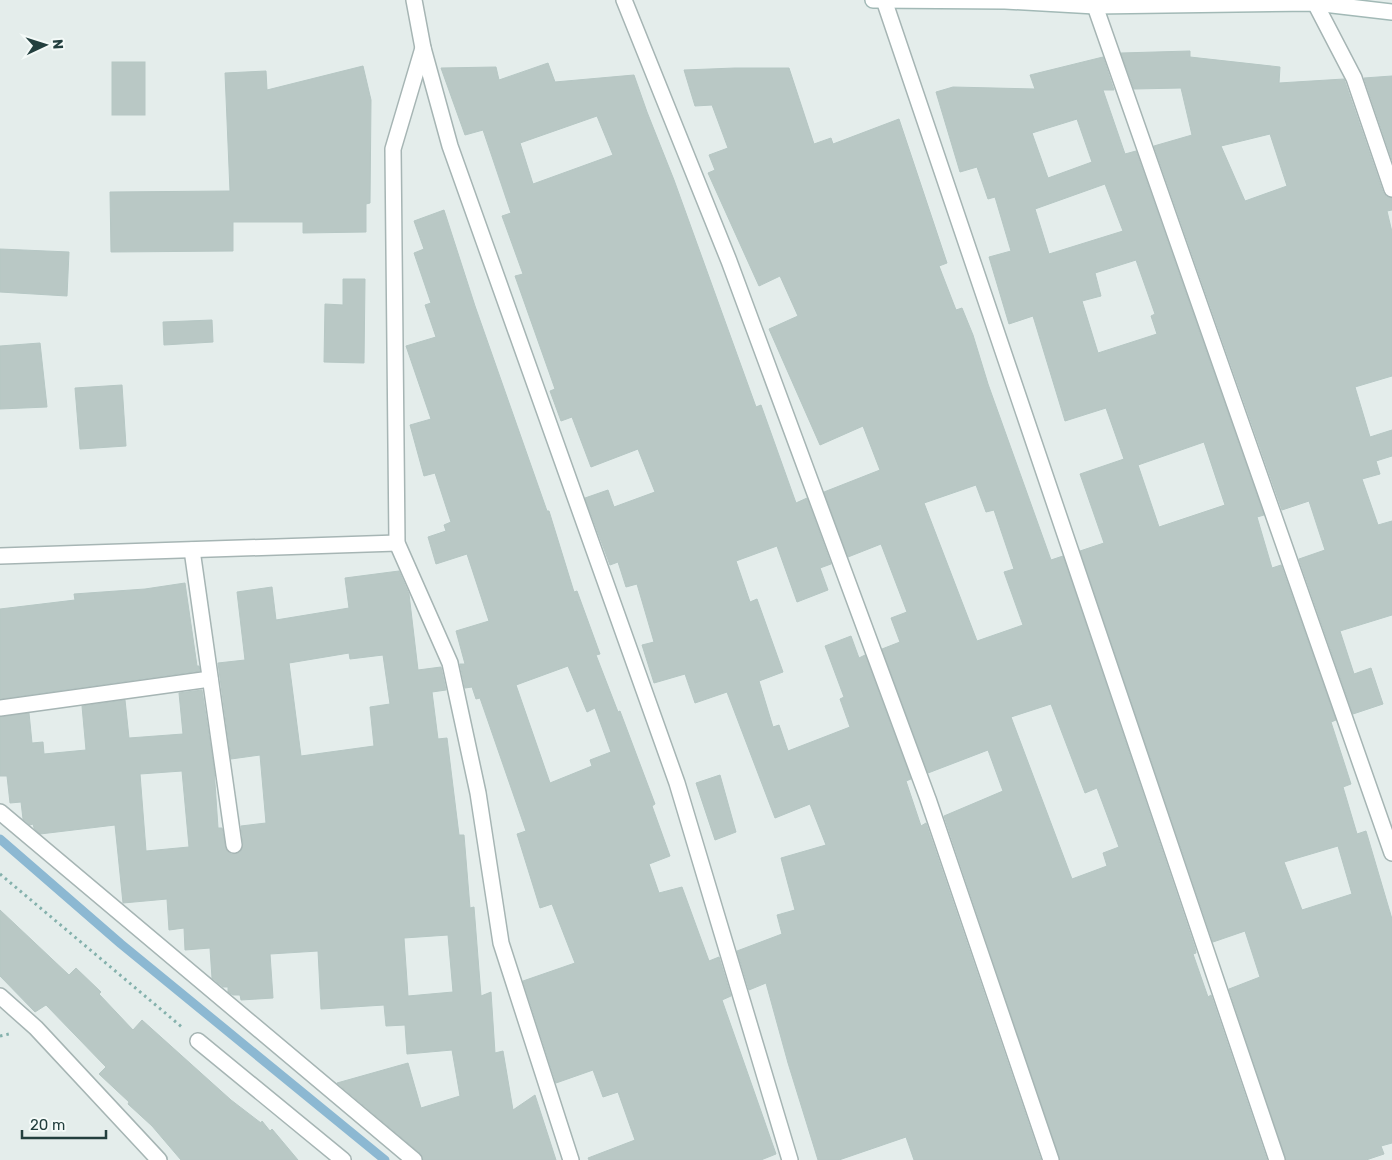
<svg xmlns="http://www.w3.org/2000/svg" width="1392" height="1160" viewBox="0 0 1392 1160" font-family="Rubik,sans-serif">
	<rect width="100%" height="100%" fill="#e4edeb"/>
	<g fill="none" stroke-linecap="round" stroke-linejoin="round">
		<path stroke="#8cb8d2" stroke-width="9" d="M0 839 121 944 385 1160"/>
	</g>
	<g fill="#b9c8c5" stroke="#b6c7c4" fill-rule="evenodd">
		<path d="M1190 51V57L1280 67 1279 83 1344 79 1383 192 1386 196 1392 198V210L1387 211 1392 232V376L1355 387 1370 437 1392 430V456L1376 461 1380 474 1362 479 1378 525 1392 521V615L1340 631 1354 674 1371 668 1383 704 1353 714 1299 559 1325 550 1309 501 1282 510 1154 146 1192 135 1181 88 1134 89 1121 53ZM1270 134 1287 186 1245 201 1221 146Z"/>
		<path d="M1103 57 1114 90H1103L1125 154 1136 151 1264 515 1257 517 1272 568 1281 565 1336 720 1331 722 1351 784 1343 787 1357 834 1366 831 1392 919V1143L1381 1146 1384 1154 1366 1160H1286L1229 989 1260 977 1245 931 1213 942 1080 551 1104 543 1080 474 1124 459 1106 408 1065 421 1033 316 1009 324 989 257 1011 251 995 197 988 199 977 167 960 172 936 92 953 87 1035 89 1030 75ZM1077 119 1092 162 1048 178 1032 133ZM1105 184 1123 231 1049 254 1035 209ZM1136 260 1155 314 1151 316 1157 334 1098 353 1082 301 1101 296 1095 273ZM1204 442 1225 505 1159 527 1138 465ZM1338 846 1352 894 1302 910 1284 862Z"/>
		<rect x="112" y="62" width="33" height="53"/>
		<path d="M548 63 555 82 634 75 647 112 674 180 756 407 761 405 796 503 807 498 831 564 820 568 828 590 797 602 777 546 736 561 750 602 757 599 783 672 759 681 773 727 779 725 788 751 850 727 840 699 844 697 825 646 851 636 859 658 865 655 911 779 906 781 921 826 926 823 1041 1160H914L906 1137 839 1160H818L788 1063 766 983 749 990 737 951 782 934 777 915 795 910 781 858 826 845 810 804 775 818 727 692 695 703 685 674 654 683 642 645 654 642 637 584 626 587 618 562 610 565 585 498 608 490 614 507 655 492 638 449 591 467 572 417 561 421 550 391 555 389 515 276 523 274 502 216 511 213 483 130 465 135 441 68 496 67 499 80ZM597 116 613 155 533 184 520 143Z"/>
		<path d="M363 66 371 100 370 203 366 204V232L303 233V222H233V251L111 252 110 192 230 191 225 73 266 71 267 90Z"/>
		<path d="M735 68H789L814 144 831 138 833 144 899 119 947 263 939 266 956 310 962 308 973 335 988 384 1051 560 1063 556 1195 948 1196 953 1193 954 1208 997 1211 995 1267 1160H1060L944 816 1003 791 988 750 928 773 882 649 900 642 891 618 907 612 881 544 848 557 824 492 880 470 863 426 820 445 769 329 798 316 780 276 759 286 708 173 715 170 709 155 728 148 712 105 695 106 684 70ZM976 485 986 512 994 510 1014 569 1004 572 1023 625 977 641 924 503ZM1051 704 1085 793 1097 788 1119 847 1103 853 1107 866 1072 879 1011 717Z"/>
		<path d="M1392 76V160L1364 78Z"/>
		<path d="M444 210 475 306 547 511H549L574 592 577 591 600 654 596 655 618 712 620 711 655 804 652 806 670 856 649 864 659 893 682 887 709 961 719 957 731 996 722 1000 776 1154 761 1160H589L588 1158 635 1140 618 1092 603 1097 593 1070 556 1083 523 981 575 963 552 904 540 908 517 834 526 831 480 698 476 699 472 687 465 688 460 664H465L456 631 489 621 467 554 436 564 428 537 446 531 444 525 451 522 435 473 424 476 410 425 431 419 406 346 436 337 425 305 431 303 414 253 424 249 414 221ZM568 666 587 712 595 708 611 752 590 760 592 766 550 783 516 685Z"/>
		<path d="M0 249 69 252 67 296 0 292Z"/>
		<path d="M343 279H365L364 363 324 362 325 304 343 305Z"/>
		<path d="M212 320 213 342 164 345 163 322Z"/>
		<path d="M40 343 47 407 0 409V346Z"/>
		<path d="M122 385 126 446 80 449 75 388Z"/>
		<path d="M399 571 409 594 418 670 441 667 446 690 432 692 438 739 447 738 459 835H464L470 908 474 907 481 996 491 992 495 1053 503 1051 513 1110 535 1095 556 1160H423L420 1153 337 1083 408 1063 421 1108 460 1096 452 1050 407 1054 405 1025 386 1026 384 1005 321 1009 318 951 270 954 273 998 241 1000 240 995H233L228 992V987H223L212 978 210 948 185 950 184 928 169 930 167 899 123 903 115 825 40 834 34 828 33 824 30 825 23 819 21 802 10 803 7 776H0V717L29 713 32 743 43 742 44 754 86 750 82 706 125 700 129 738 183 734 179 693 202 690 214 768 218 828H222L227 851 231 854 239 853 243 844 241 826 266 823 260 755 231 759 218 663 245 660 237 592 272 587 276 620 349 608 345 578ZM349 653 350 659 383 655 390 704 370 707 374 746 301 756 289 663ZM182 771 189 847 146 851 140 774ZM448 935 453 992 408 996 404 938Z"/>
		<path d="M185 583 197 666H199L200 671 0 699V609L75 600 74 594 145 589Z"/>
		<path d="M720 775 736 832 715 840 696 783Z"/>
		<path d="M0 910 69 975 76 968 101 992 99 994 133 1030 142 1020 231 1100 261 1123 262 1121 270 1131 272 1129 298 1160H181L152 1126 128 1104 129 1102 99 1074 106 1067 46 1005 35 1012 0 976Z"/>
	</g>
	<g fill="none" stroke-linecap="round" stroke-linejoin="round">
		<defs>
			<g id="street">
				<path d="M414 0 423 48 450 146 677 783 790 1160"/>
				<path d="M624 0 729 261 928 799 1051 1160"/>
				<path d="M884 0 1277 1160"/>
				<path d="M1315 3 1354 78 1392 189"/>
				<path d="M1095 6 1392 853"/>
				<path d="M423 48 393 149 397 543 450 663 478 793 501 943 571 1160"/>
				<path d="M192 550 234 845"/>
				<path d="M0 556 397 543"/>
				<path d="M0 708 210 679"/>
				<path d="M0 812 414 1160"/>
				<path d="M0 996 36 1028 159 1160"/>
				<path d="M198 1041 343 1160"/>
			</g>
			<path id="secondary" d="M873 0 1005 1 1095 6 1315 3 1392 12"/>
		</defs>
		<use href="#street" stroke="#a6b5b4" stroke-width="18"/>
		<use href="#secondary" stroke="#a2b9b6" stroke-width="18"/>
		<g stroke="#84b1ac" stroke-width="3" stroke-dasharray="2.5 4" stroke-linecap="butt">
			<path d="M0 874 183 1028"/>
			<path d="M0 1036 9 1034"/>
		</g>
		<use href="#street" stroke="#fff" stroke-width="15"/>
		<use href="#secondary" stroke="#fff" stroke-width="15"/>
	</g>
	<g transform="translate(45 45) rotate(86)" stroke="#f4faf8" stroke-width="4" paint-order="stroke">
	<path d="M0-4L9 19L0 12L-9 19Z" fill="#233f3e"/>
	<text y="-8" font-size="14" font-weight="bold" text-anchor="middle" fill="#233f3e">N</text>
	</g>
	<path d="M22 1130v8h84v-8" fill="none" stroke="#233f3e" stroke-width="2.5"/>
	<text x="30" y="1130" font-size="15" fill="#233f3e" stroke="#f4faf8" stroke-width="4" paint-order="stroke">20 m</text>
</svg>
